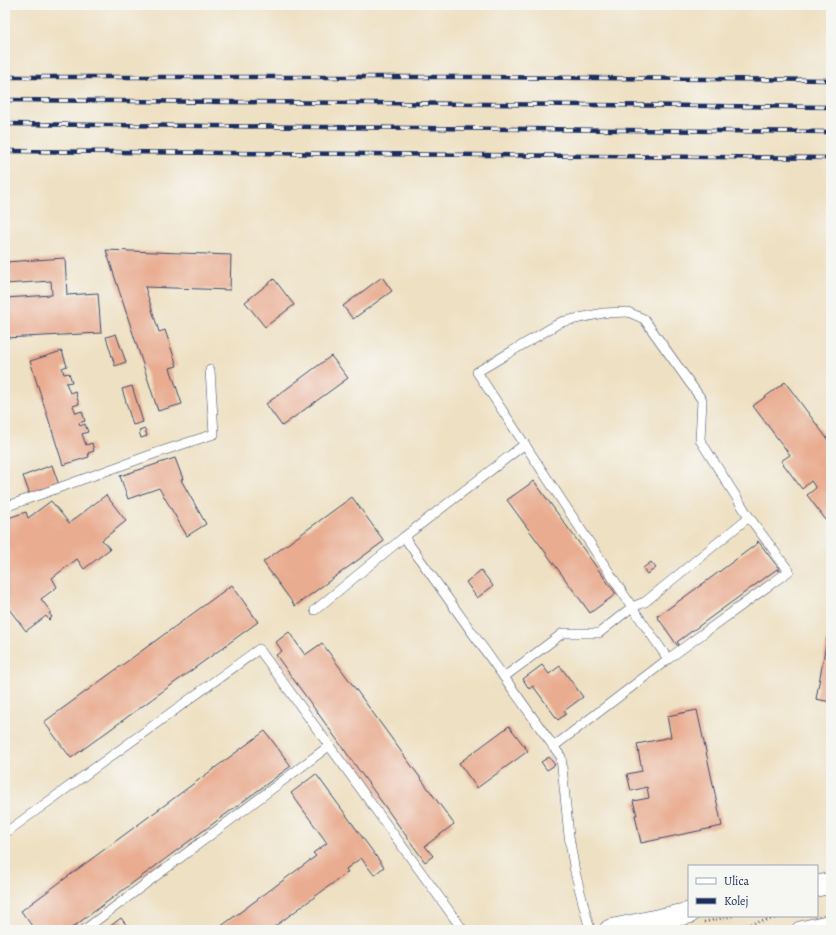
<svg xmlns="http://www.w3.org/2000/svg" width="836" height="935" viewBox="0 0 836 935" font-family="Alegreya,serif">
	<rect width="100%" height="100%" fill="#f6f6f2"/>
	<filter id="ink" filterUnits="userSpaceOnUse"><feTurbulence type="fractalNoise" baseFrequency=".025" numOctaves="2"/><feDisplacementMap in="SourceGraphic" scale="8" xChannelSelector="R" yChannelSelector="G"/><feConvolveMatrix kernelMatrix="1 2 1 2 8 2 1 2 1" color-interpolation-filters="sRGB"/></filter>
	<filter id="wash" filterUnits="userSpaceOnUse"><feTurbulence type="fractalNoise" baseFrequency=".012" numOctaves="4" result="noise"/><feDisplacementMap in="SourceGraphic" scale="16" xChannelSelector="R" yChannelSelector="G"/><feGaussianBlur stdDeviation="0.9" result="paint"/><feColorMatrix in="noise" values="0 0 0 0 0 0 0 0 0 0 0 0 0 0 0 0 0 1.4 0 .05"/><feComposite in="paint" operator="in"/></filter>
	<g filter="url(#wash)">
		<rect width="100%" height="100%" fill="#eee0c2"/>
		<g id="blocks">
			<g fill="#e9ac90">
				<path d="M106 250 231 255 230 290 145 287 159 332 165 330 177 366 170 368 182 404 158 411Z"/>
				<path d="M65 258 67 295 98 293 101 333 5 338V298L52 295 51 281 5 284V262Z"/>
				<path d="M382 277 392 291 353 319 343 306Z"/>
				<path d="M274 279 294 305 265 327 245 302Z"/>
				<path d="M116 334 126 362 115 366 106 337Z"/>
				<path d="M62 351 67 366 62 368 64 374 69 373 72 382 66 383 70 393 75 391 79 404 73 406 76 413 82 411 85 421 79 423 80 426 85 424 88 432 82 434 86 445 92 443 94 451 88 453 89 457 63 465 30 361Z"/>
				<path d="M331 356 348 378 282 426 266 404Z"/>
				<path d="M785 382 829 441 831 440V516L826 520 807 495 816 488 811 481 802 489 781 461 790 455 753 406Z"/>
				<path d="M132 386 143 422 133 425 122 389Z"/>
				<path d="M145 429 147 436 141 438 139 431Z"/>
				<path d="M175 458 183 479 181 480 206 524 187 536 159 488 128 499 120 476Z"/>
				<path d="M52 465 59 485 30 495 23 476Z"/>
				<path d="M534 481 616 594 590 613 507 500Z"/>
				<path d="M5 492 9 503 5 504Z"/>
				<path d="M106 495 126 521 102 540 110 549 84 569 77 559 52 578 57 587 41 599 51 612 49 613 52 617 49 620 46 616 26 631 5 604V519L26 512 28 518 51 501 69 523Z"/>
				<path d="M352 497 384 541 295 606 263 562Z"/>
				<path d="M758 541 780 570 778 571 777 569 677 642 679 644 677 645 656 615 658 616 708 580 758 543 757 542Z"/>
				<path d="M651 562 656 568 647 574 643 568Z"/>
				<path d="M481 570 493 586 477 598 466 582Z"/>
				<path d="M232 585 258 622 71 758 44 722Z"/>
				<path d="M830 622H831V702L816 699Z"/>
				<path d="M289 632 305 655 322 643 454 824 425 846 433 856 425 862 276 655 282 651 276 642Z"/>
				<path d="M542 665 549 674 560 666 583 697 564 711 566 714 558 720 533 686 529 689 523 679Z"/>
				<path d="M697 710 722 826 641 843 635 815H637L633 801 649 798 647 787 631 791 627 774 642 771 637 744 671 737 667 716Z"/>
				<path d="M509 726 528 751 477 788 459 763Z"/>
				<path d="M265 731 291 766 69 930H35L21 911Z"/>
				<path d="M549 757 555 765 547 770 541 762Z"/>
				<path d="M316 774 384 867 374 875 361 858 346 869 348 872 270 930H216L316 856 313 853 327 843 291 793Z"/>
				<path d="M121 918 130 930H105Z"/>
			</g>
		</g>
	</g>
	<g filter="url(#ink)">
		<use href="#blocks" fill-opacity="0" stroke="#3b4a6d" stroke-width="1"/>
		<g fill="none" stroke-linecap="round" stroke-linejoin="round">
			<defs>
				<g id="service">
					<path d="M628 312 644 319 702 400 700 440 749 517 645 602 632 607 477 372 561 322 603 313Z"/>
					<path d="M5 507 159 452 214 434 210 370"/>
					<path d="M404 537 525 444"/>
					<path d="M315 610 404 537 561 757 569 836 575 872 590 930"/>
					<path d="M668 659 789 571 749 517"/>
					<path d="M504 677 563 633H599L632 607 668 659 553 747"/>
					<path d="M5 833 259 649 463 930"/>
					<path d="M84 930 329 746"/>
				</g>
				<path id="minor" d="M800 930 831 923"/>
				<g id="tertiary">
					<path d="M817 886 831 883"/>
					<path d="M610 930 689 913"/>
				</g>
			</defs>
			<use href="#service" stroke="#3b4a6d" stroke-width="10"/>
			<use href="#minor" stroke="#3b4a6d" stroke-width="18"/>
			<use href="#tertiary" stroke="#3b4a6d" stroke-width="22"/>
			<g stroke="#3b4a6d" stroke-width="2.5" stroke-dasharray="1 3" stroke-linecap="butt">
				<path d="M704 922 733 916"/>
				<path d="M723 930 785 916"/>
			</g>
			<use href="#service" stroke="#fff" stroke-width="9"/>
			<use href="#minor" stroke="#fff" stroke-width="17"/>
			<use href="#tertiary" stroke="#fff" stroke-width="21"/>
			<defs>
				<g id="rail">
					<path d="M5 77H480L831 80"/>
					<path d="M5 100 831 107"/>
					<path d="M5 124 831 132"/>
					<path d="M5 151 831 158"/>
				</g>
			</defs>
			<use href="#rail" stroke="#1b2f5e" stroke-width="4.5"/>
			<use href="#rail" stroke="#f6f6f2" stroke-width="3" stroke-dasharray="9" stroke-linecap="butt"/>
		</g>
	</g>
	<rect width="836" height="935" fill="none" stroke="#f6f6f2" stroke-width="20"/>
	<rect x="688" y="865" width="130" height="52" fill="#f6f6f2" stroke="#9ea6b7"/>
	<rect x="696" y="878" width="20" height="6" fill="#ffffff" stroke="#9ea6b7"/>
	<text x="724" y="885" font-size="12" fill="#1b2f5e">Ulica</text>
	<rect x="696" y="898" width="20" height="6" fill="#1b2f5e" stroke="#9ea6b7"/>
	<text x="724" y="905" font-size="12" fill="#1b2f5e">Kolej</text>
</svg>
